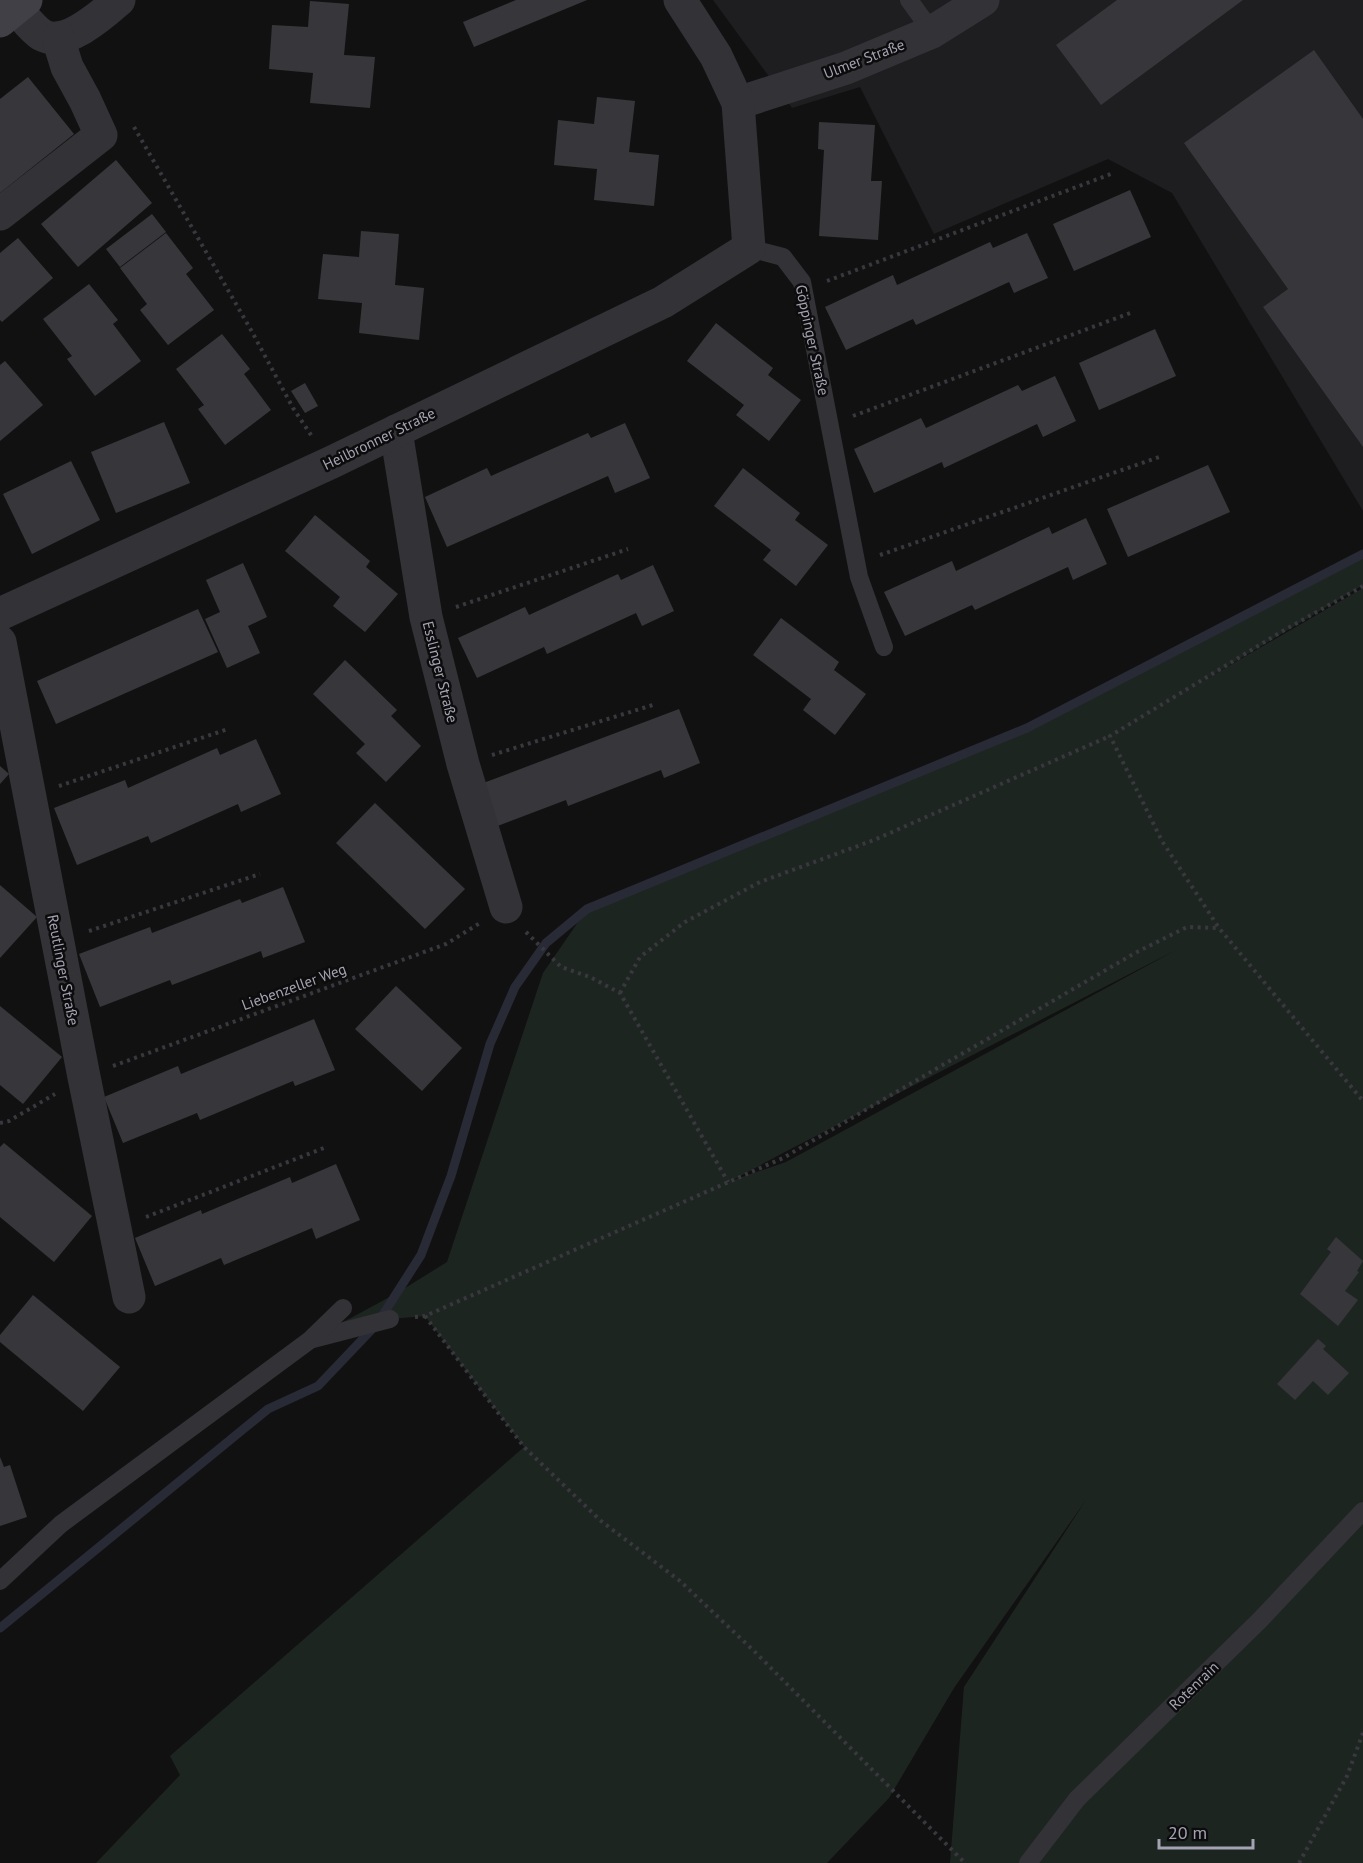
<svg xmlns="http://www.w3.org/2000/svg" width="1363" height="1863" viewBox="0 0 1363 1863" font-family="'PT Sans',sans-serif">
	<rect width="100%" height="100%" fill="#121112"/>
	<path fill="#1e1d1f" d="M713 0H1363V511L1172 193 1108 159 934 234 860 87 792 108Z"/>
	<path fill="#1d2521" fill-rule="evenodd" d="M1363 555V585L1196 685 1363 588V1863H950L964 1687 1086 1500 954 1688 889 1798 827 1863H96L180 1775 170 1756 524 1447 425 1316 390 1319 310 1340 397 1293 447 1262 543 973 587 909 1027 728ZM1176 950 786 1162 733 1180 781 1154Z"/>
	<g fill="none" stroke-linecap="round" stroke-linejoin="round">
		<path stroke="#282a35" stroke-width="9" d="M0 1628 268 1409 318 1386 377 1324 421 1255 451 1176 490 1044 515 987 546 943 587 909 1027 728 1363 554"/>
	</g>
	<g fill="#37363a">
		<path d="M516 0H587L474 47 463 22Z"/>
		<path d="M1117 0H1243L1101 105 1056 45Z"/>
		<path d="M310 1 349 4 344 55 375 57 370 108 310 103 313 73 269 69 272 25 308 27Z"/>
		<path d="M1314 50 1363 119V447L1263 307 1288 289 1184 143Z"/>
		<path d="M28 77 74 134 0 193V99Z"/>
		<path d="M597 97 635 101 629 152 659 155 654 206 594 200 597 169 554 165 558 120 594 124Z"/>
		<path d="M819 122 875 125 871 181H882L878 240 819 236 824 150 818 149Z"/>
		<path d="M116 160 152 203 78 267 41 224Z"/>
		<path d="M1130 190 1151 237 1074 271 1053 224Z"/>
		<path d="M152 214 166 232 120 267 106 249Z"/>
		<path d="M361 231 399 234 395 285 424 288 419 340 359 333 362 303 318 299 323 254 359 257Z"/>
		<path d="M166 233 193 268 186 274 214 310 168 345 140 310 147 304 120 268Z"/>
		<path d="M1027 233 1048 278 1014 293 1009 282 916 325 913 319 846 350 825 307 893 275 897 285 990 242 993 248Z"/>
		<path d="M18 238 53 278 2 322 0 320V253Z"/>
		<path d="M89 284 118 320 113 324 141 361 95 396 67 359 72 356 43 319Z"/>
		<path d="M716 323 773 368 768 375 801 400 769 441 736 415 744 405 687 361Z"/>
		<path d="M1155 329 1176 376 1099 410 1079 363Z"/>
		<path d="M222 334 250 369 244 374 271 410 225 445 198 409 204 405 176 369Z"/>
		<path d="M5 361 43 405 0 441V365Z"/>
		<path d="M1055 376 1076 421 1043 437 1037 424 944 468 942 462 874 493 854 449 921 418 926 428 1018 385 1022 391Z"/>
		<path d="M305 383 318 406 305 413 291 391Z"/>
		<path d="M164 422 190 483 116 513 91 452Z"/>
		<path d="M625 423 650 478 615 493 608 476 447 547 425 497 487 468 491 476 588 433 591 438Z"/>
		<path d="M71 461 100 520 32 554 3 494Z"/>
		<path d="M1208 465 1230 512 1128 557 1107 509Z"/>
		<path d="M743 468 800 513 795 520 828 545 796 586 763 560 771 550 714 506Z"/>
		<path d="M315 515 370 561 366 567 398 594 365 632 333 606 340 597 285 551Z"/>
		<path d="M1086 518 1107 564 1073 580 1068 567 975 610 972 605 905 636 884 592 952 561 956 571 1049 527 1052 534Z"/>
		<path d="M243 563 267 617 248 626 260 653 227 668 205 619 220 612 206 580Z"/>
		<path d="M653 565 674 611 642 626 636 613 547 654 544 647 477 678 458 638 525 607 529 615 618 574 621 580Z"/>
		<path d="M198 609 218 652 56 724 37 681Z"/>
		<path d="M781 618 839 662 834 670 866 694 835 735 803 710 811 699 753 655Z"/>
		<path d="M345 660 397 710 391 716 421 746 386 782 356 753 365 744 313 694Z"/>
		<path d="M679 709 700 763 664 778 661 770 568 806 566 800 495 827 478 785Z"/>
		<path d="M256 739 281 794 241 812 238 804 151 843 148 836 77 865 54 808 125 780 128 788 217 748 220 755Z"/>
		<path d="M0 766 9 774 0 784Z"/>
		<path d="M375 803 465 889 425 929 336 843Z"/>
		<path d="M0 885 37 917 0 958Z"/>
		<path d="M283 887 305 942 263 958 261 951 172 985 170 980 100 1007 79 954 150 927 152 933 240 899 242 903Z"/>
		<path d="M396 986 462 1048 422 1091 355 1029Z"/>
		<path d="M0 1006 62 1057 23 1104 0 1085Z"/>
		<path d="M314 1019 335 1070 295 1086 293 1081 200 1120 197 1113 123 1143 104 1097 178 1066 181 1074Z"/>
		<path d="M4 1143 92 1216 54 1262 0 1217V1147Z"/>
		<path d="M336 1164 360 1220 316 1239 312 1228 224 1265 221 1258 155 1286 135 1238 201 1210 202 1214 290 1177 292 1183Z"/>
		<path d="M1336 1237 1363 1261 1357 1271 1359 1272 1345 1291 1358 1300 1338 1326 1300 1294 1331 1252 1327 1249Z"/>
		<path d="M33 1295 120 1367 83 1411 0 1342V1335Z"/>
		<path d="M1318 1339 1326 1346 1323 1349 1349 1373 1328 1395 1313 1381 1295 1400 1277 1384Z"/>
		<path d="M0 1457 4 1467 10 1465 27 1517 0 1526Z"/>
	</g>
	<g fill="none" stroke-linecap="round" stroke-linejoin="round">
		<g stroke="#39383e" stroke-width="4" stroke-dasharray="3 4.5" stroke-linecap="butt">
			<path d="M134 127 251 330 293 408 313 438"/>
			<path d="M827 281 1111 174"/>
			<path d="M853 416 1133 312"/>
			<path d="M880 555 1159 457"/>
			<path d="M1363 586 1281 632 1110 736 1162 841 1219 928 1363 1101"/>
			<path d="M456 607 628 549"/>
			<path d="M492 755 656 704"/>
			<path d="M59 786 228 729"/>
			<path d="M89 931 260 874"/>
			<path d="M526 932 561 967 590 977 620 993 728 1182"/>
			<path d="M620 993 640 957 685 922 760 882 874 840 1110 736"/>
			<path d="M113 1066 446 944 480 923"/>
			<path d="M0 1123 9 1121 55 1094"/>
			<path d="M146 1217 324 1148"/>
			<path d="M425 1316 524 1447 601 1521 680 1581 754 1651 965 1863"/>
			<path d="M415 1317 425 1316 783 1158 1135 953 1187 927 1219 928"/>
			<path d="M1299 1863 1347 1776 1363 1733"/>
		</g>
		<g stroke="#333237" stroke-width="18">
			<path d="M909 0 932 32"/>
			<path d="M749 248 783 257 802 282 859 577 884 647"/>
			<path d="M313 1339 390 1319"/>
			<path d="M0 1581 61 1524 310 1340 343 1308"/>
			<path d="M1028 1863 1077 1799 1260 1620 1363 1511"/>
		</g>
		<g stroke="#333237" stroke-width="33">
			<path d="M16 8C24 17 32 29 42 35 65 48 103 14 119 0"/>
			<path d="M738 103 846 68 932 32 983 0"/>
			<path d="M0 214 101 135 85 100 67 67 58 38"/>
			<path d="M396 431 426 617 463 764 506 907"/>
			<path d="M0 614 330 463 663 302 749 248 738 103 716 56 680 0"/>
			<path d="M0 642 84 1077 129 1297"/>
		</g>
		<path stroke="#414047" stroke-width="33" d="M0 21 26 0"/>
	</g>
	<g text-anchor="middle" stroke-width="5" stroke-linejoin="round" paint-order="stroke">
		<g font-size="15" fill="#a4a3b3" stroke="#0d0c0d">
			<text transform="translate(864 59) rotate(-21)" y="5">Ulmer Straße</text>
			<text transform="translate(812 340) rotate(78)" y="5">Göppinger Straße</text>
			<text transform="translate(379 439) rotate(-26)" y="5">Heilbronner Straße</text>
			<text transform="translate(440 672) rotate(76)" y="5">Esslinger Straße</text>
			<text transform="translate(63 970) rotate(79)" y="5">Reutlinger Straße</text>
			<text transform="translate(294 987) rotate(-20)" y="5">Liebenzeller Weg</text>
			<text transform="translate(1194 1686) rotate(-44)" y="5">Rotenrain</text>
		</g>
	</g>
	<path d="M1159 1839v9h94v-9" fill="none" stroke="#a4a3b3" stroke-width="3"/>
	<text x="1168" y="1839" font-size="18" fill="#a4a3b3" stroke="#0d0c0d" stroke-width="4.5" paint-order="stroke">20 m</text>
</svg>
